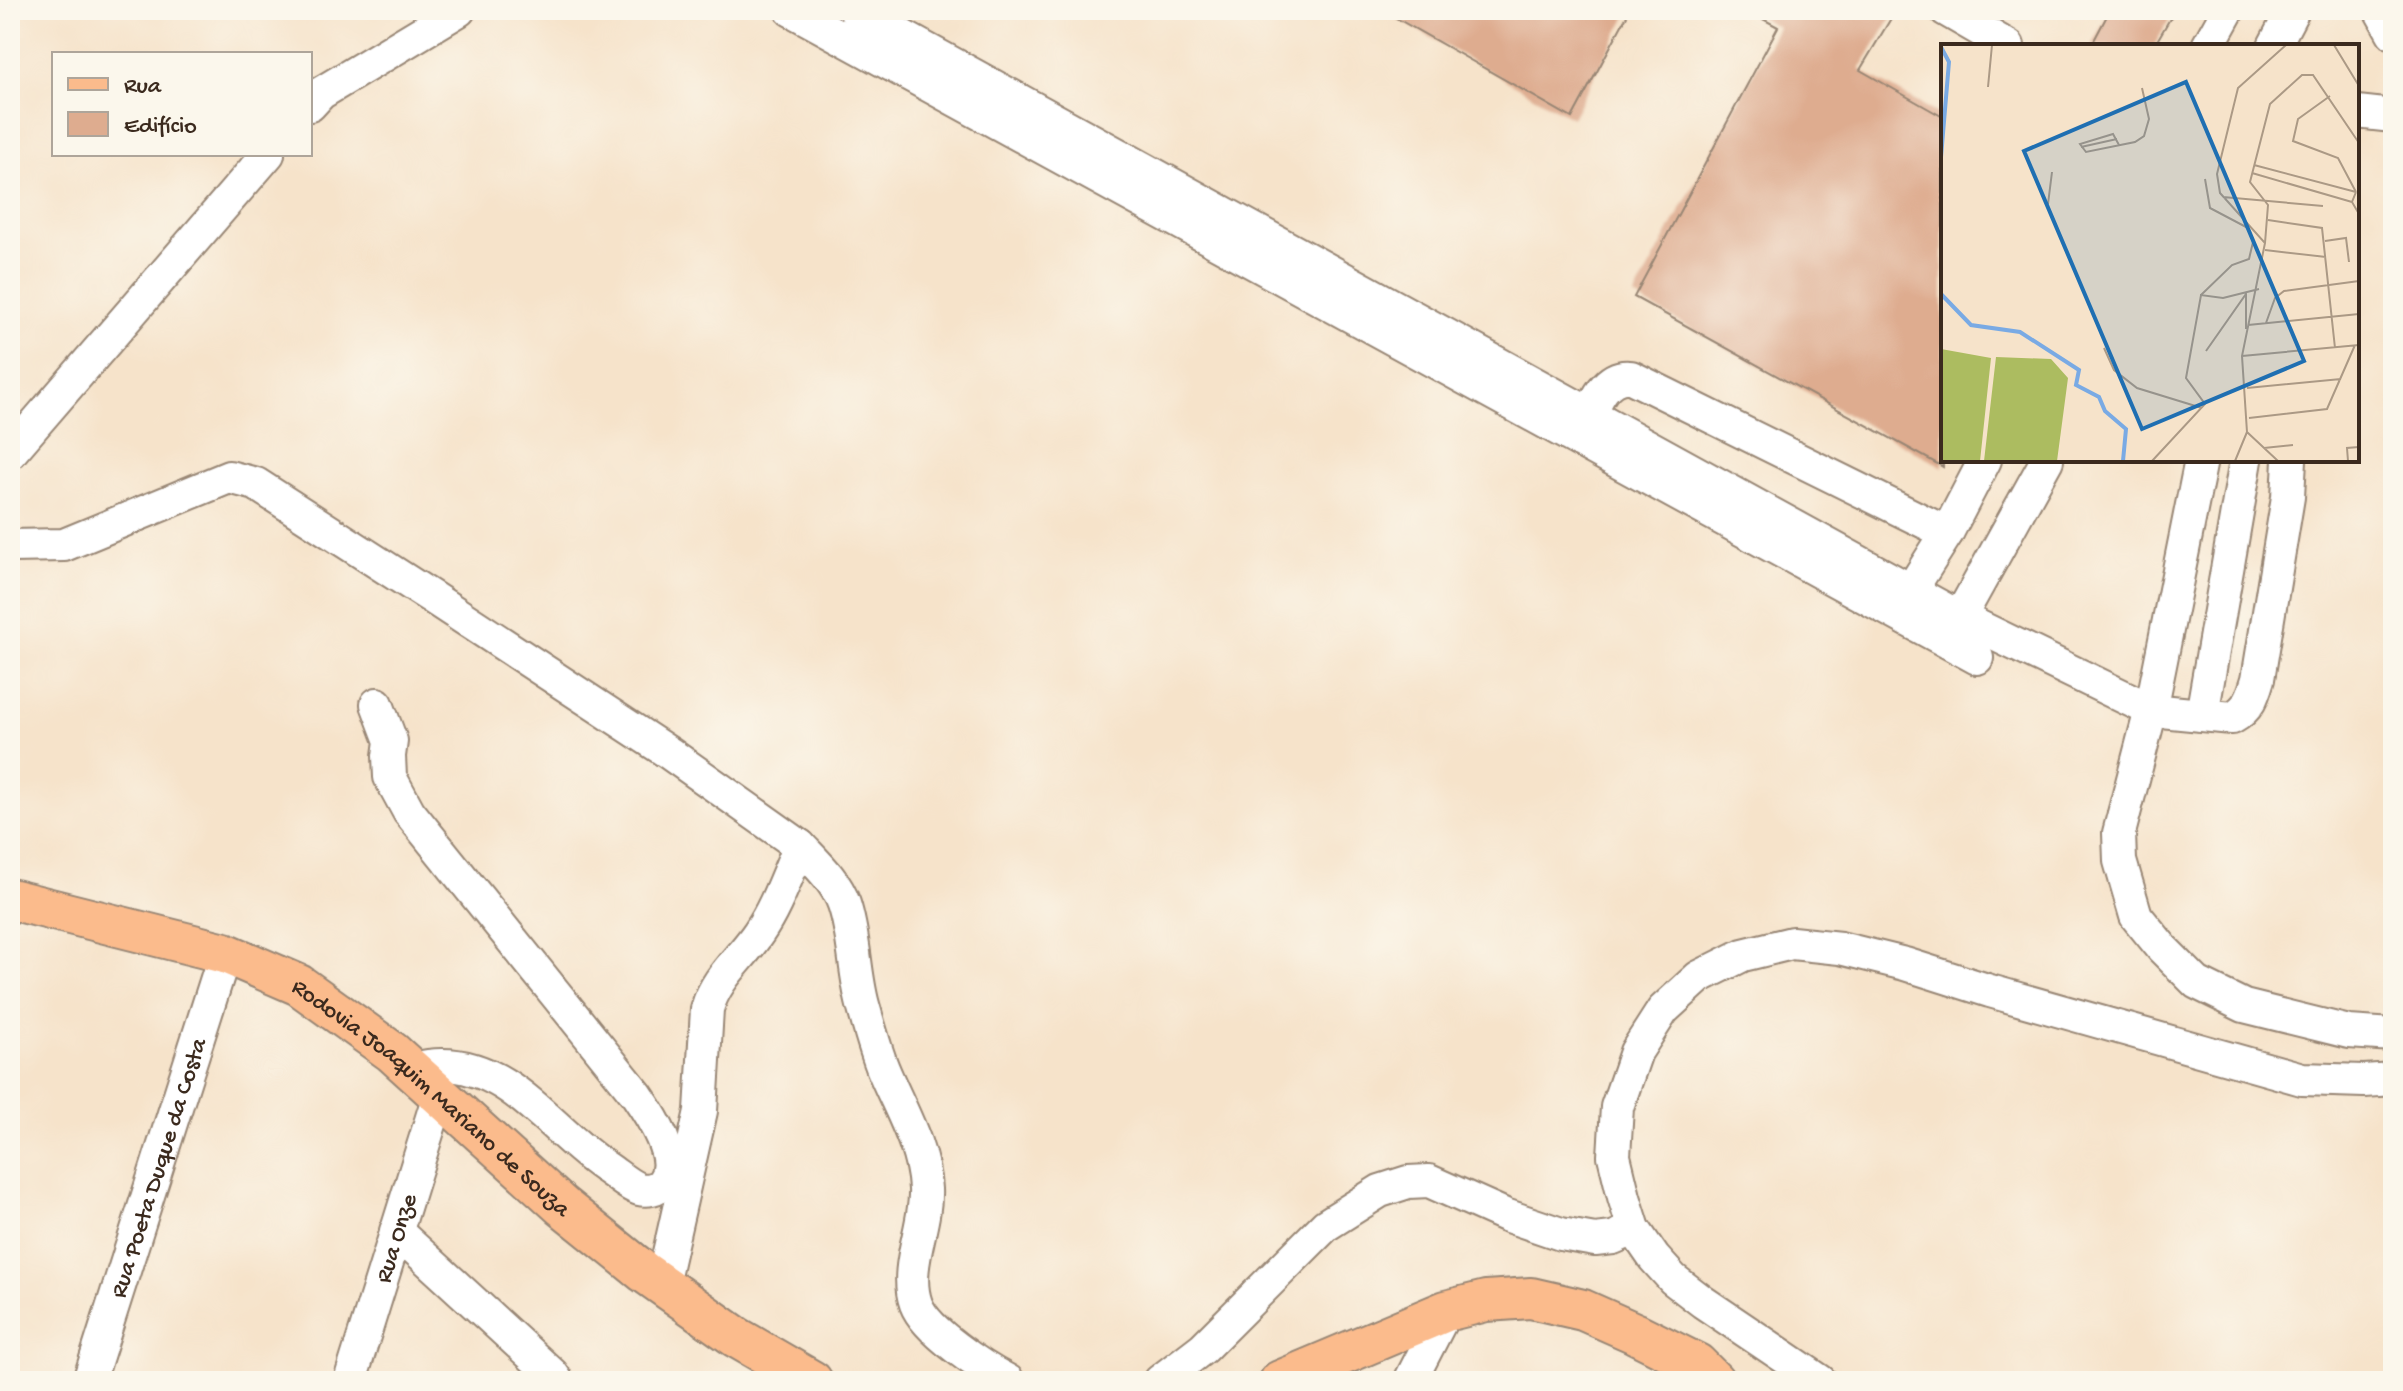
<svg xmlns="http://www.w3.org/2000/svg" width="2403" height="1391" viewBox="0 0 2403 1391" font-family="'Gochi Hand',sans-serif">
	<rect width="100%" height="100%" fill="#fbf7ec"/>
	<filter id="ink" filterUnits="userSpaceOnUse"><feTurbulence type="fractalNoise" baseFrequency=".0125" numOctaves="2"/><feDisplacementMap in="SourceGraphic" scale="16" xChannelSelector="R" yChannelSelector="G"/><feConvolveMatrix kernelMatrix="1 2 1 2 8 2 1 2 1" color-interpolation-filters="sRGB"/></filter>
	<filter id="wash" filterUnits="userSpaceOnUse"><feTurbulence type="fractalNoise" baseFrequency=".006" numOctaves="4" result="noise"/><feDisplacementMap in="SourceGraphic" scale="32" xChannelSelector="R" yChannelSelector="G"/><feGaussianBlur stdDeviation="1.8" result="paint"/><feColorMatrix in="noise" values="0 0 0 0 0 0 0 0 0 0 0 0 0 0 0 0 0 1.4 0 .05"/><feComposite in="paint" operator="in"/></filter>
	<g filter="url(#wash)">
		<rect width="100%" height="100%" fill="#f6e3ca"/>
		<g id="blocks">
			<g fill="#deac8f">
				<path d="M1382 10H1630L1572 118Z"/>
				<path d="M1746 10H1896L1860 70 1943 117V467L1634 297 1778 27Z"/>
				<path d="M2110 10H2175L2154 46H2091Z"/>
			</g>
		</g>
	</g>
	<g filter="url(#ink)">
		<use href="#blocks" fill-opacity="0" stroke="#988674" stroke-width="2"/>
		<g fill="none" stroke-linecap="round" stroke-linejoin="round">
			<defs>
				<g id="minor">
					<path d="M791 10 1977 658"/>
					<path d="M855 10 1961 618 2151 710 2232 718C2249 709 2253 696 2258 679L2288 497 2290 460"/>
					<path d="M1946 10 2008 46"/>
					<path d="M2380 10 2393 33"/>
					<path d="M2208 46 2228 10"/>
					<path d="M2274 46 2293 10"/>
					<path d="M310 105 321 93 459 10"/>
					<path d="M2357 112 2393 116"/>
					<path d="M1582 433C1592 411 1602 373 1631 377L1947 533"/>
					<path d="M10 453 268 154"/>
					<path d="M2201 460 2151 710 2119 833 2120 861 2136 916 2163 949 2197 983 2244 1006 2349 1032 2393 1035"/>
					<path d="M10 546 64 545 229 477 256 484 433 598 669 753 800 846C787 874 777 906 759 932 741 959 716 977 707 1009L701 1111 662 1284"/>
					<path d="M1905 608 1911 590 1947 533 1985 460"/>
					<path d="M1950 635 2047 460"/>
					<path d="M377 704 391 741 389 756 390 777 409 812 637 1095C650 1114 682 1161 662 1183 657 1189 647 1191 639 1189 629 1186 617 1175 608 1169 554 1135 512 1064 441 1065 431 1065 421 1067 411 1069"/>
					<path d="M2202 715 2246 460"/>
					<path d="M800 846C816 863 836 881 844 904 855 937 854 972 863 1005 869 1026 875 1049 883 1069 899 1108 923 1146 925 1189 927 1226 903 1267 916 1304 926 1331 983 1368 1008 1381"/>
					<path d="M396 1231 552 1374 557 1381"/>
					<path id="s1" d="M89 1381 225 953"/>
					<path id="s2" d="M350 1381 439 1095"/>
					<path d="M1160 1381 1203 1348 1326 1225 1380 1191 1408 1182 1429 1181 1505 1215 1561 1234 1595 1240 1613 1238 1634 1229"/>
					<path d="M1410 1381 1446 1311"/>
					<path d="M1820 1381 1703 1302 1673 1279 1654 1258 1634 1229 1624 1197 1614 1156 1617 1107 1636 1052 1663 1010 1699 977 1743 955 1792 943 1840 948 1905 964 1990 991 2302 1079 2364 1081 2393 1079"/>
				</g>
				<g id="major">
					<path id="s3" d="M10 899 225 953 299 985 392 1052 562 1206 644 1272 736 1337 812 1381"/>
					<path d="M1280 1381 1446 1311 1486 1301 1531 1298 1583 1310 1635 1333 1697 1364 1714 1381"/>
				</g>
			</defs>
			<use href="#minor" stroke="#988674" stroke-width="36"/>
			<use href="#major" stroke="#988674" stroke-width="44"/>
			<use href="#minor" stroke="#fff" stroke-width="32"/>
			<use href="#major" stroke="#fbbb8c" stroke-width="40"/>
		</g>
	</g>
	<g text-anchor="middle" stroke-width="6" stroke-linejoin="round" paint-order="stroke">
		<g font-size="24" fill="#3b2a1e" stroke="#fbf7ec">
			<text dy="8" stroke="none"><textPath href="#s3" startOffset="476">Rodovia Joaquim Mariano de Souza</textPath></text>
			<text dy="8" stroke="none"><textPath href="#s1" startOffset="224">Rua Poeta Duque da Costa</textPath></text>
			<text dy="8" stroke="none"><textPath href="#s2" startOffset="150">Rua Onze</textPath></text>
		</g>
	</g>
	<g transform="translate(1941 44)">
		<rect width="418" height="418" fill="#f6e3ca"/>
		<path d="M0 305 50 314 39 417H0ZM55 313 110 315 127 334 116 417H43Z" fill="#acbc60"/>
		<path fill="none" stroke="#79aae4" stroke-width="4" d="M0 3 8 18 0 113M0 250 30 281 79 288 138 326 135 341 158 353 164 367 185 385 182 417"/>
		<path fill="none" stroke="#ab9985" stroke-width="2" d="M393 1 418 42M47 43 51 1M389 52 357 75 352 97 397 114 415 148M178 101 172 90 139 100 145 108 194 98 203 92 208 75 201 44M140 103 176 95M313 121 415 148M311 129 411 158M415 148 411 158 418 170M282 153 382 162M107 160 111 128M327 176 381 184 394 304M384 197 405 194 408 218M324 199 327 161 309 138 329 60 361 31H372L418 99M324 206 385 213M260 251 291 221 308 215 312 198 307 184 269 164 264 135M325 279 334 254 343 247 418 237M307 281 418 270M163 304 173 326 196 344 261 364M265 307 305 250V285M301 312 418 301M306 344 400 335M308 374 386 365 414 301M323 404 352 401M211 417 264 360 245 334 260 251 282 254 318 245M294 417 306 388M337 417 306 388 301 312 324 199 279 149 276 130 297 44 345 1M407 417 406 404 418 403"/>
		<path fill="#1f6fb2" fill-opacity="0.15" stroke="#1f6fb2" stroke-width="4" d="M245 38 363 317 201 385 83 107Z"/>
		<rect width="418" height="418" fill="none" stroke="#3b2a1e" stroke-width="4"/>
	</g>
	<rect width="2403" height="1391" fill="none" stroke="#fbf7ec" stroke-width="40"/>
	<rect x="52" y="52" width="260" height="104" fill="#fbf7ec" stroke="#aea59a" stroke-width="2"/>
	<rect x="68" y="78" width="40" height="12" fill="#fbbb8c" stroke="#aea59a" stroke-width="2"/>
	<text x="124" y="92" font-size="24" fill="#3b2a1e">Rua</text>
	<rect x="68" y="112" width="40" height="24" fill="#deac8f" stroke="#aea59a" stroke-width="2"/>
	<text x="124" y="132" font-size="24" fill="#3b2a1e">Edifício</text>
</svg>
